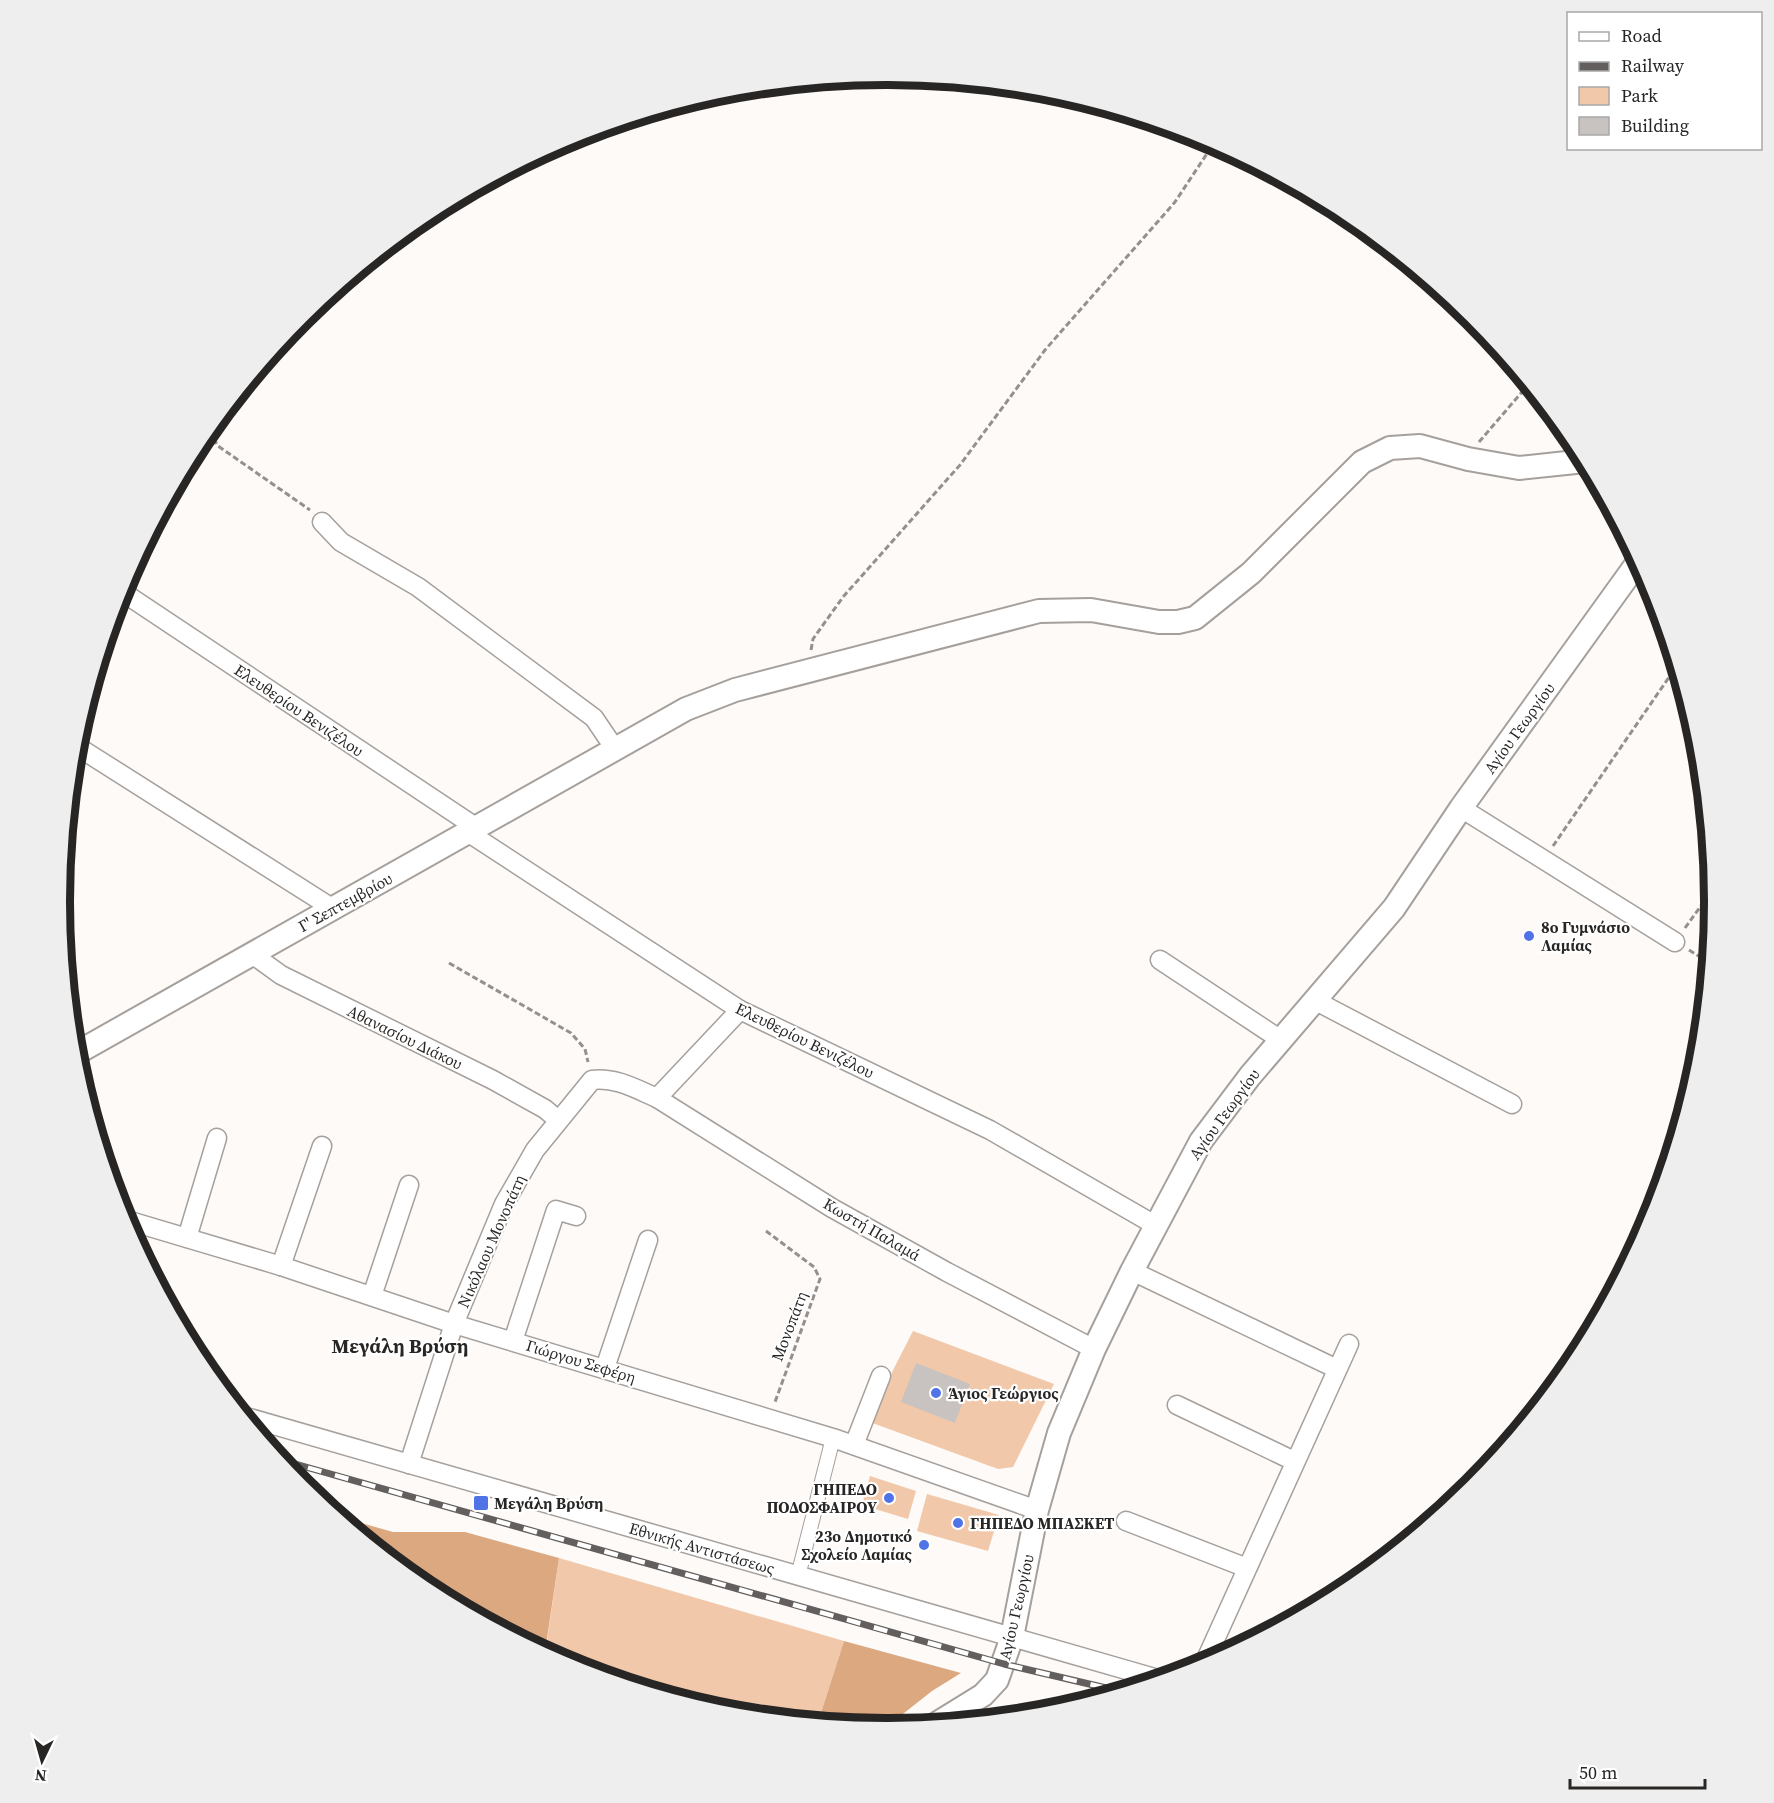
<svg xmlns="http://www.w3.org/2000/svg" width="1774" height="1803" viewBox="0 0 1774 1803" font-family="'Source Serif 4',serif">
	<rect width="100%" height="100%" fill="#fefaf7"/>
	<g fill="#f1c8a9">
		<path d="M913 1331 1054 1384 1013 1467 998 1469 867 1421Z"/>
		<path d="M870 1476 916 1491 908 1519 862 1505Z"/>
		<path d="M927 1494 999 1515 988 1551 917 1531Z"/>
		<path d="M559 1558 844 1641 818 1722 755 1715 546 1648Z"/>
	</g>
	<g fill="#dca880">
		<path d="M340 1517 393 1532H465L559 1558 545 1652 427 1589Z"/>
		<path d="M844 1641 961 1673 932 1691 885 1728 818 1722Z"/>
	</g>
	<path fill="#c8c3c0" d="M916 1363 970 1384 955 1423 901 1402Z"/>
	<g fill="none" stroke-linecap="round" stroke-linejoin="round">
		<defs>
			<path id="pedestrian" d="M798 1576 833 1438"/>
			<g id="minor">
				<path d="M322 522 341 542 418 587 594 718 615 749"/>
				<path d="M121 591 477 828"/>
				<path d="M75 745 332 908"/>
				<path d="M1461 808 1675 942"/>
				<path d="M469 833 740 1010 990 1130 1155 1225"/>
				<path d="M252 954 281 975 493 1080 545 1109 558 1120"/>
				<path d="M1160 960 1281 1040"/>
				<path d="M1316 1001 1512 1104"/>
				<path d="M657 1098 832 1208 947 1272 1094 1349"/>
				<path d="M123 1219 281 1266 454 1324 833 1438 1037 1510"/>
				<path d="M187 1238 217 1138"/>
				<path d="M281 1266 322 1146"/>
				<path d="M1132 1271 1337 1369"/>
				<path d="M372 1296 409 1185"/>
				<path d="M513 1341 556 1210 576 1216"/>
				<path d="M605 1368 648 1240"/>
				<path d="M1177 1405 1294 1461"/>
				<path d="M246 1417 1158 1679"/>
				<path d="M854 1445 881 1376"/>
				<path d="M409 1464 454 1324 504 1204 535 1150 592 1080C616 1077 636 1089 657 1098L740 1010"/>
				<path d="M1126 1521 1247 1568"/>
				<path d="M1203 1666 1349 1344"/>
			</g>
			<g id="tertiary">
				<path d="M75 1054 686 709 735 690 1039 611 1091 610 1159 622H1178L1195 618 1251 573 1362 462 1390 448 1420 446 1468 459 1519 468 1585 461"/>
				<path d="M936 1724 983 1695 997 1680 1012 1637 1037 1510 1059 1433 1094 1349 1132 1271 1201 1141 1250 1076 1394 908 1461 808 1638 562"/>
			</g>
		</defs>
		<use href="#pedestrian" stroke="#a5a09c" stroke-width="16"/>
		<use href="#minor" stroke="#a5a09c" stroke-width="21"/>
		<use href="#tertiary" stroke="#a5a09c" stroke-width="26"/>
		<g stroke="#93908e" stroke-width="3" stroke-dasharray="6 3" stroke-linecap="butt">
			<path d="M209 431 218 446 310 510"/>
			<path d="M1479 442 1528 385"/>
			<path d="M811 650 813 639 843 597 960 465 1045 350 1175 202 1214 143"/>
			<path d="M1553 846 1676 667"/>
			<path d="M1685 928 1713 889"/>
			<path d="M1689 950 1708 962"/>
			<path d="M449 963 571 1033 585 1049 588 1062"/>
			<path d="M766 1231 814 1267 820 1279 775 1402"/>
		</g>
		<use href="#pedestrian" stroke="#fff" stroke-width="14"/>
		<use href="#minor" stroke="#fff" stroke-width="18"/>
		<use href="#tertiary" stroke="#fff" stroke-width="22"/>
		<defs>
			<path id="rail" d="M281 1460 1004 1664 1119 1691"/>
		</defs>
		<use href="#rail" stroke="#625f5e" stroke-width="7"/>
		<use href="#rail" stroke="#fff" stroke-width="4.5" stroke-dasharray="14" stroke-linecap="butt"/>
	</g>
	<g fill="#5073e7" stroke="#fff" stroke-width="2">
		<circle cx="1529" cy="936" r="6"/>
		<circle cx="936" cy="1393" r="6"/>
		<circle cx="889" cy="1498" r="6"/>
		<rect x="473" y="1495" width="16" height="16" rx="3"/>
		<circle cx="958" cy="1523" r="6"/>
		<circle cx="924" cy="1545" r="6"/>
	</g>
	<g text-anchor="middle" stroke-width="4.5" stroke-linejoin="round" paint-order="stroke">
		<g font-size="16" fill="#282625" stroke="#fff">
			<text transform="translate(299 710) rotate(34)" y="6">Ελευθερίου Βενιζέλου</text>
			<text transform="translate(1519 728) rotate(-54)" y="6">Αγίου Γεωργίου</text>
			<text transform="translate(345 902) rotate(-29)" y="6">Γ' Σεπτεμβρίου</text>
			<text transform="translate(405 1037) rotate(26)" y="6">Αθανασίου Διάκου</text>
			<text transform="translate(805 1040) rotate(26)" y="6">Ελευθερίου Βενιζέλου</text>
			<text transform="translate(1224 1114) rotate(-54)" y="6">Αγίου Γεωργίου</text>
			<text transform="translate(872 1229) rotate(30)" y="6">Κωστή Παλαμά</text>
			<text transform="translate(491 1241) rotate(-66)" y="6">Νικόλαου Μονοπάτη</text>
			<text transform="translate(789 1326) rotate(-69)" y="6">Μονοπάτη</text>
			<text transform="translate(581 1361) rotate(17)" y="6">Γιώργου Σεφέρη</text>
			<text transform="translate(702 1548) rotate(16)" y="6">Εθνικής Αντιστάσεως</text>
			<text transform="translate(1016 1607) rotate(-77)" y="6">Αγίου Γεωργίου</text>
		</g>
		<g font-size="16" font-weight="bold" fill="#282625" stroke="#fff" text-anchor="start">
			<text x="1541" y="933">8ο Γυμνάσιο<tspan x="1541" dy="18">Λαμίας</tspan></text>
			<text x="948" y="1399">Άγιος Γεώργιος</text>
			<text x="877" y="1495" text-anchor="end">ΓΗΠΕΔΟ<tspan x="877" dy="18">ΠΟΔΟΣΦΑΙΡΟΥ</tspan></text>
			<text x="494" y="1509">Μεγάλη Βρύση</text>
			<text x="970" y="1529">ΓΗΠΕΔΟ ΜΠΑΣΚΕΤ</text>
			<text x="912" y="1542" text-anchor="end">23ο Δημοτικό<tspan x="912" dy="18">Σχολείο Λαμίας</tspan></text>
		</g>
		<g font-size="20" font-weight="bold" fill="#282625" stroke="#fff">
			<text x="400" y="1353">Μεγάλη Βρύση</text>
		</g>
	</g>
	<path d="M0 0H1774V1803H0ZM886 85H888A816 816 0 0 1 1704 901V902A816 816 0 0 1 888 1718H886A816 816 0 0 1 70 902V901A816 816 0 0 1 886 85Z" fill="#eee" fill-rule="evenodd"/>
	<path fill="none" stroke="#282625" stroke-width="8" d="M886 85H888A816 816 0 0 1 1704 901V902A816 816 0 0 1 888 1718H886A816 816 0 0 1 70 902V901A816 816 0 0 1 886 85Z"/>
	<rect x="1567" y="12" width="195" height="138" fill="#ffffff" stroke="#a9a8a8" stroke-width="1.5"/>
	<rect x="1579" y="32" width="30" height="9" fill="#ffffff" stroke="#a9a8a8" stroke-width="1.5"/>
	<text x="1621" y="42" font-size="18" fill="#282625">Road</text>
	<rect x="1579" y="62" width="30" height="9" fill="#625f5e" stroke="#a9a8a8" stroke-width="1.5"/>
	<text x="1621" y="72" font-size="18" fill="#282625">Railway</text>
	<rect x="1579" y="87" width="30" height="18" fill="#f1c8a9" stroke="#a9a8a8" stroke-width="1.5"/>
	<text x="1621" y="102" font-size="18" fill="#282625">Park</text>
	<rect x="1579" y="117" width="30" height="18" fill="#c8c3c0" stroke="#a9a8a8" stroke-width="1.5"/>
	<text x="1621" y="132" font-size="18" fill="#282625">Building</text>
	<g transform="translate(42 1761) rotate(185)" stroke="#ffffff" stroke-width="4.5" paint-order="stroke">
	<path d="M0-4.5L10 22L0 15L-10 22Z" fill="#282625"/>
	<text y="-9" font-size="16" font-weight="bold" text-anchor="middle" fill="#282625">N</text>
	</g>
	<path d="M1570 1779v9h135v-9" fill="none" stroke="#282625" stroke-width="3"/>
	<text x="1579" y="1779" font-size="18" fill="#282625" stroke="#ffffff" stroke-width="4.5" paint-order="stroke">50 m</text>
</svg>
